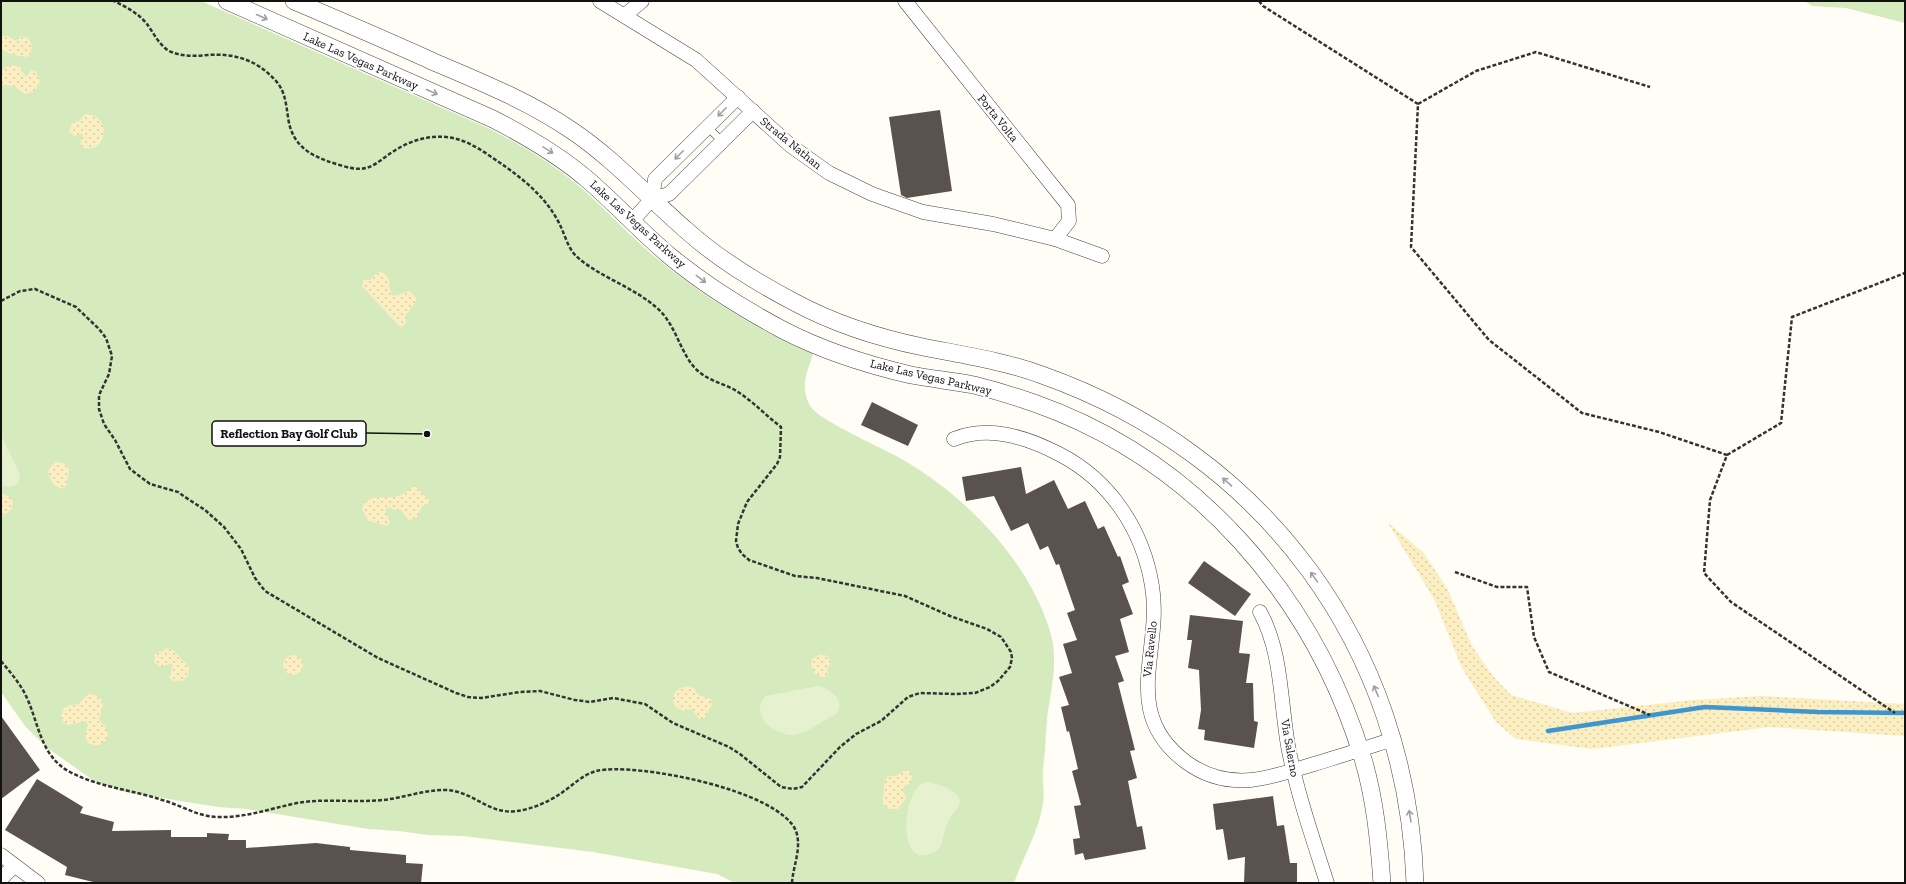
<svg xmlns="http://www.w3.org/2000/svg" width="1906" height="884" viewBox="0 0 1906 884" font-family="'Zilla Slab',serif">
	<defs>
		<pattern id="sand-dots" width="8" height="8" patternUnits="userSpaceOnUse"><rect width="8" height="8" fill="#fbeec1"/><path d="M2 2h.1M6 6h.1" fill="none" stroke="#d6cba5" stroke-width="1.8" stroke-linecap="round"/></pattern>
	</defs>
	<rect width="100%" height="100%" fill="#fffdf5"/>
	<g fill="#d5ebbd">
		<path d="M1 1H201L488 128C521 145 552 163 580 187 609 212 635 242 665 265 711 301 759 331 813 354 807 373 799 387 811 407 819 420 882 448 898 457 963 493 1028 559 1050 631 1059 660 1051 689 1047 718 1046 736 1045 753 1043 770 1042 781 1045 793 1043 803 1039 831 1023 857 1014 883H735L717 874 593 852 463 836 428 835 399 831 368 829 247 809 218 807 125 792 94 781 46 747 25 726 1 692Z"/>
		<path d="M1805 1H1905V23L1846 8 1812 6Z"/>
	</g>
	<g fill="url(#sand-dots)">
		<path d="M3 36H7L17 41 21 36 28 38 32 45 31 52 28 57 13 55 2 50 1 39Z"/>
		<path d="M12 65 20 67 25 76 28 75 31 70 36 72 40 81 35 91 25 94 14 86 2 85C0 75 1 67 12 65Z"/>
		<path d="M85 114C113 114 107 154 84 148L80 144 83 134 74 136 69 132 72 123 79 121Z"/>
		<path d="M378 272C394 273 387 288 393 296L410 291 416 298V302L406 315C407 322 407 324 400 327L362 286 363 280H370Z"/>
		<path d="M56 462 64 463 69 470 67 485 61 489 53 484 48 473 50 467Z"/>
		<path d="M414 485 431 502 422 506 417 518 408 520 401 510H395L389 507 385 510 390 522 387 526 368 521 362 509C366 494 380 498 392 497 401 496 408 492 414 485Z"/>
		<path d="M1 493 10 497 13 502 11 510 1 517Z"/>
		<path d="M1388 523 1423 552 1447 588 1472 646 1492 675 1511 695 1572 713 1694 700 1760 696 1905 704V736L1769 727 1592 749 1516 739 1496 722 1462 668 1434 599Z"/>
		<path d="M167 648 173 650 189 667 188 676C183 682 175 685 169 677L173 666 171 663 161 667 157 665 154 661 155 654Z"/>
		<path d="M821 654 827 656 831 662 827 669 828 675 823 678 814 673 811 664 813 658Z"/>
		<circle cx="293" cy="665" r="10"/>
		<path d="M687 686 694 688 698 695 711 699 712 705 704 719H699L692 709 683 711 675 707C670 696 676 688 687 686Z"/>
		<path d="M89 694H95L101 699 103 706 99 719C104 727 111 729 106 741L98 746C83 744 84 736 88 725L86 721 68 725 64 723 61 716 64 708 70 705 79 704 85 697Z"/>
		<path d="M905 770 909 771 912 776 911 782 902 789 906 798 898 809H890C879 803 883 800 884 790 885 784 883 780 889 776H896Z"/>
	</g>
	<g fill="#e6f2cf">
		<path d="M1 435 20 474 18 484 10 487 1 485Z"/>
		<path d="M818 686C830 688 847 702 836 714 824 720 808 733 794 735 774 736 748 714 766 696Z"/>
		<path d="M925 782C936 783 958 789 960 801 959 808 955 811 951 816 948 820 946 826 945 830 943 835 943 841 941 845 938 850 934 853 929 854 898 865 901 792 925 782Z"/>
	</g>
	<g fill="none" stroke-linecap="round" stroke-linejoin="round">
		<path stroke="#3f96cf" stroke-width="4.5" d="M1548 731 1705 707 1818 712 1905 713"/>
	</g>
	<g fill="#5a524d">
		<path d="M940 110 952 191 907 198 901 195 889 117Z"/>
		<path d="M872 402 918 425 908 446 861 425Z"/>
		<path d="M1021 467 1026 494 1054 480 1068 509 1085 501 1098 529 1104 526 1118 557 1120 556 1129 582 1122 585 1133 614 1120 619 1129 652 1115 656 1124 681 1118 683 1135 750 1130 751 1137 778 1128 781 1137 827 1142 826 1146 849 1085 860 1083 853 1075 855 1073 839 1080 838 1074 806 1081 805 1072 771 1078 769 1069 731 1067 732 1061 707 1069 705 1059 677 1072 673 1063 644 1077 640 1067 613 1075 610 1059 564 1056 565 1048 546 1040 550 1028 523 1011 531 994 496 966 501 962 477Z"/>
		<path d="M1204 561 1251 594 1235 616 1188 583Z"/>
		<path d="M1190 615 1243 621 1239 653 1250 654 1246 683H1253L1254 721 1258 722 1254 748 1204 740 1205 730 1198 729 1201 710 1199 670 1188 668 1192 640H1187Z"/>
		<path d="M1 716 40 770 1 799Z"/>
		<path d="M37 779 83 807 80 813 114 822 112 831 171 830V837H207V833L229 834 228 840H246V848L316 843 350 847V850L406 855V863L423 864 421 883H97L65 875 67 867 5 830Z"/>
		<path d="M1273 796 1277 826 1284 825 1290 863H1297V883H1244L1245 857 1228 860 1223 829 1216 830 1213 804Z"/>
	</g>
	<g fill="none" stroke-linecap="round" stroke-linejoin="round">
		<defs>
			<path id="service" d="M707 127 722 141"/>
			<g id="minor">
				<path d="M600 1 696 60 791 146 829 173 872 194 923 212 993 224 1055 239 1102 256"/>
				<path d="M905 1 1068 205 1069 221 1055 239"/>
				<path d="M625 15 642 1"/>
				<path d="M652 199 655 179 738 97"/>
				<path d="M632 221 652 199 669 194 753 111"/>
				<path d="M954 439C989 425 1026 437 1059 454 1110 480 1143 530 1152 586 1163 651 1119 712 1186 762 1205 776 1228 782 1251 780 1272 778 1294 770 1314 764 1340 756 1367 748 1393 739"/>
				<path d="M1260 612C1283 654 1280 705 1289 751 1298 796 1313 839 1327 883"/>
				<path d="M1 855 38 883"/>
				<path d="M1 879 14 866"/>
			</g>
			<g id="tertiary">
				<path d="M227 1 493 119C526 136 559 155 588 180 616 204 642 233 671 257 705 285 742 308 781 329 821 350 868 365 911 375 932 379 953 381 974 385 994 390 1014 396 1034 403 1196 460 1314 597 1363 759 1375 799 1379 841 1382 883"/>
				<path d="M294 1C341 21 388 41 434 62 481 82 528 101 571 130 613 158 648 197 686 230 718 259 756 282 794 302 833 323 879 338 923 347 963 355 1004 361 1042 375 1265 454 1407 647 1415 883"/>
			</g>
		</defs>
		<use href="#service" stroke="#444" stroke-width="8"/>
		<use href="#minor" stroke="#444" stroke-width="15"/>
		<use href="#tertiary" stroke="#444" stroke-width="18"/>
		<g stroke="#333" stroke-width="2.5" stroke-dasharray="4 2" stroke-linecap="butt">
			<path d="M1259 1 1263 6 1418 104 1411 247 1489 340 1582 413 1659 432 1727 455 1710 500 1704 573 1731 602 1895 713"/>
			<path d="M1418 104 1476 71 1536 52 1650 87"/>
			<path d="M1 301 20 291 35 289 76 307 99 329 106 338 112 356 109 374 99 395V409L104 424 115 440 130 469 150 484 178 492 185 497 205 510 224 527 241 549 255 578 265 591 378 658 456 693 468 697 481 698 520 692 540 691 575 700 590 702 613 698 645 704 673 723 729 747 740 754 781 787 793 789 802 787 840 747 856 734 881 721 908 697 920 693 955 694 975 693 990 687 998 681 1010 667 1012 658 1011 652 1001 637 987 629 950 616 905 596 817 578 795 576 749 560 742 554 738 548 736 541 738 524 747 502 777 464 780 457 781 427C765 415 751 399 733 389 721 383 708 380 698 371 680 355 677 325 657 308 632 286 599 277 576 256 568 248 565 235 560 225 548 200 528 183 506 167 491 157 475 144 457 139 436 133 412 139 394 151 374 164 369 174 343 166 315 158 292 149 288 117 286 104 285 90 275 80 257 60 234 53 208 55 195 56 182 57 169 51 159 45 153 32 147 24 138 13 126 7 114 1"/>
			<path d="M1727 455 1781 423 1792 317 1905 273"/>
			<path d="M1455 572 1497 587H1527L1534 637 1549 672 1650 715"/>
			<path d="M1 661C10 672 20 683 26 696 39 723 40 756 70 772 98 787 133 790 162 800 181 805 196 816 217 817 245 818 269 809 297 803 325 798 354 803 383 800 403 798 423 790 444 790 473 790 488 815 516 811 530 810 548 802 560 794 572 786 582 775 596 771 636 762 779 790 796 831 802 848 793 866 792 883"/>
		</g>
		<use href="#service" stroke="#fff" stroke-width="7"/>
		<use href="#minor" stroke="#fff" stroke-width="14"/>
		<use href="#tertiary" stroke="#fff" stroke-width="17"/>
	</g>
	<defs><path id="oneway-shaft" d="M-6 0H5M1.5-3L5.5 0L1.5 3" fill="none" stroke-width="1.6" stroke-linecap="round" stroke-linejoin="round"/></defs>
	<g stroke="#a0a0a0">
		<use href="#oneway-shaft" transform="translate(262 17) rotate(24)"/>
		<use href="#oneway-shaft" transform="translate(432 92) rotate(24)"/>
		<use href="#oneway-shaft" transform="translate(722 112) rotate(135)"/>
		<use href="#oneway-shaft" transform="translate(548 150) rotate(32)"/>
		<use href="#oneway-shaft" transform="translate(679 155) rotate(135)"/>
		<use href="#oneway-shaft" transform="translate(701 279) rotate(37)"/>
		<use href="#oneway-shaft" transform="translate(1227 482) rotate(-139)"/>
		<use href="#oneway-shaft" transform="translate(1314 577) rotate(-126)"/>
		<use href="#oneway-shaft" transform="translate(1376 691) rotate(-113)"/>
		<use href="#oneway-shaft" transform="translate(1410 816) rotate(-99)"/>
	</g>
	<g text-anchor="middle" stroke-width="4" stroke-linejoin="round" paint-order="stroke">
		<g font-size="12" fill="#111" stroke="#fff">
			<text transform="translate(361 61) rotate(24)" y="4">Lake Las Vegas Parkway</text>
			<text transform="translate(998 118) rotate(51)" y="4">Porta Volta</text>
			<text transform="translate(791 143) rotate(39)" y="4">Strada Nathan</text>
			<text transform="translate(638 224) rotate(42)" y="4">Lake Las Vegas Parkway</text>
			<text transform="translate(931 377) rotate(13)" y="4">Lake Las Vegas Parkway</text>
			<text transform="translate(1150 649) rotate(-84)" y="4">Via Ravello</text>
			<text transform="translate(1290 748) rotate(80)" y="4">Via Salerno</text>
		</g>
	</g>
	<path fill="none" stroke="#111" stroke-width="1.5" d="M427 434L366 433"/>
	<circle fill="#111" stroke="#fff" stroke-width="1.5" cx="427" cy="434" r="4"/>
	<rect fill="#fff" stroke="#111" stroke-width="1.5" x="212" y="421" width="154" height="25" rx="4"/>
	<g font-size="13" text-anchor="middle" font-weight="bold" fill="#111">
		<text x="289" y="438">Reflection Bay Golf Club</text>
	</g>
	<rect width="1906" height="884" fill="none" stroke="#111111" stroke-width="4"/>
</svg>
